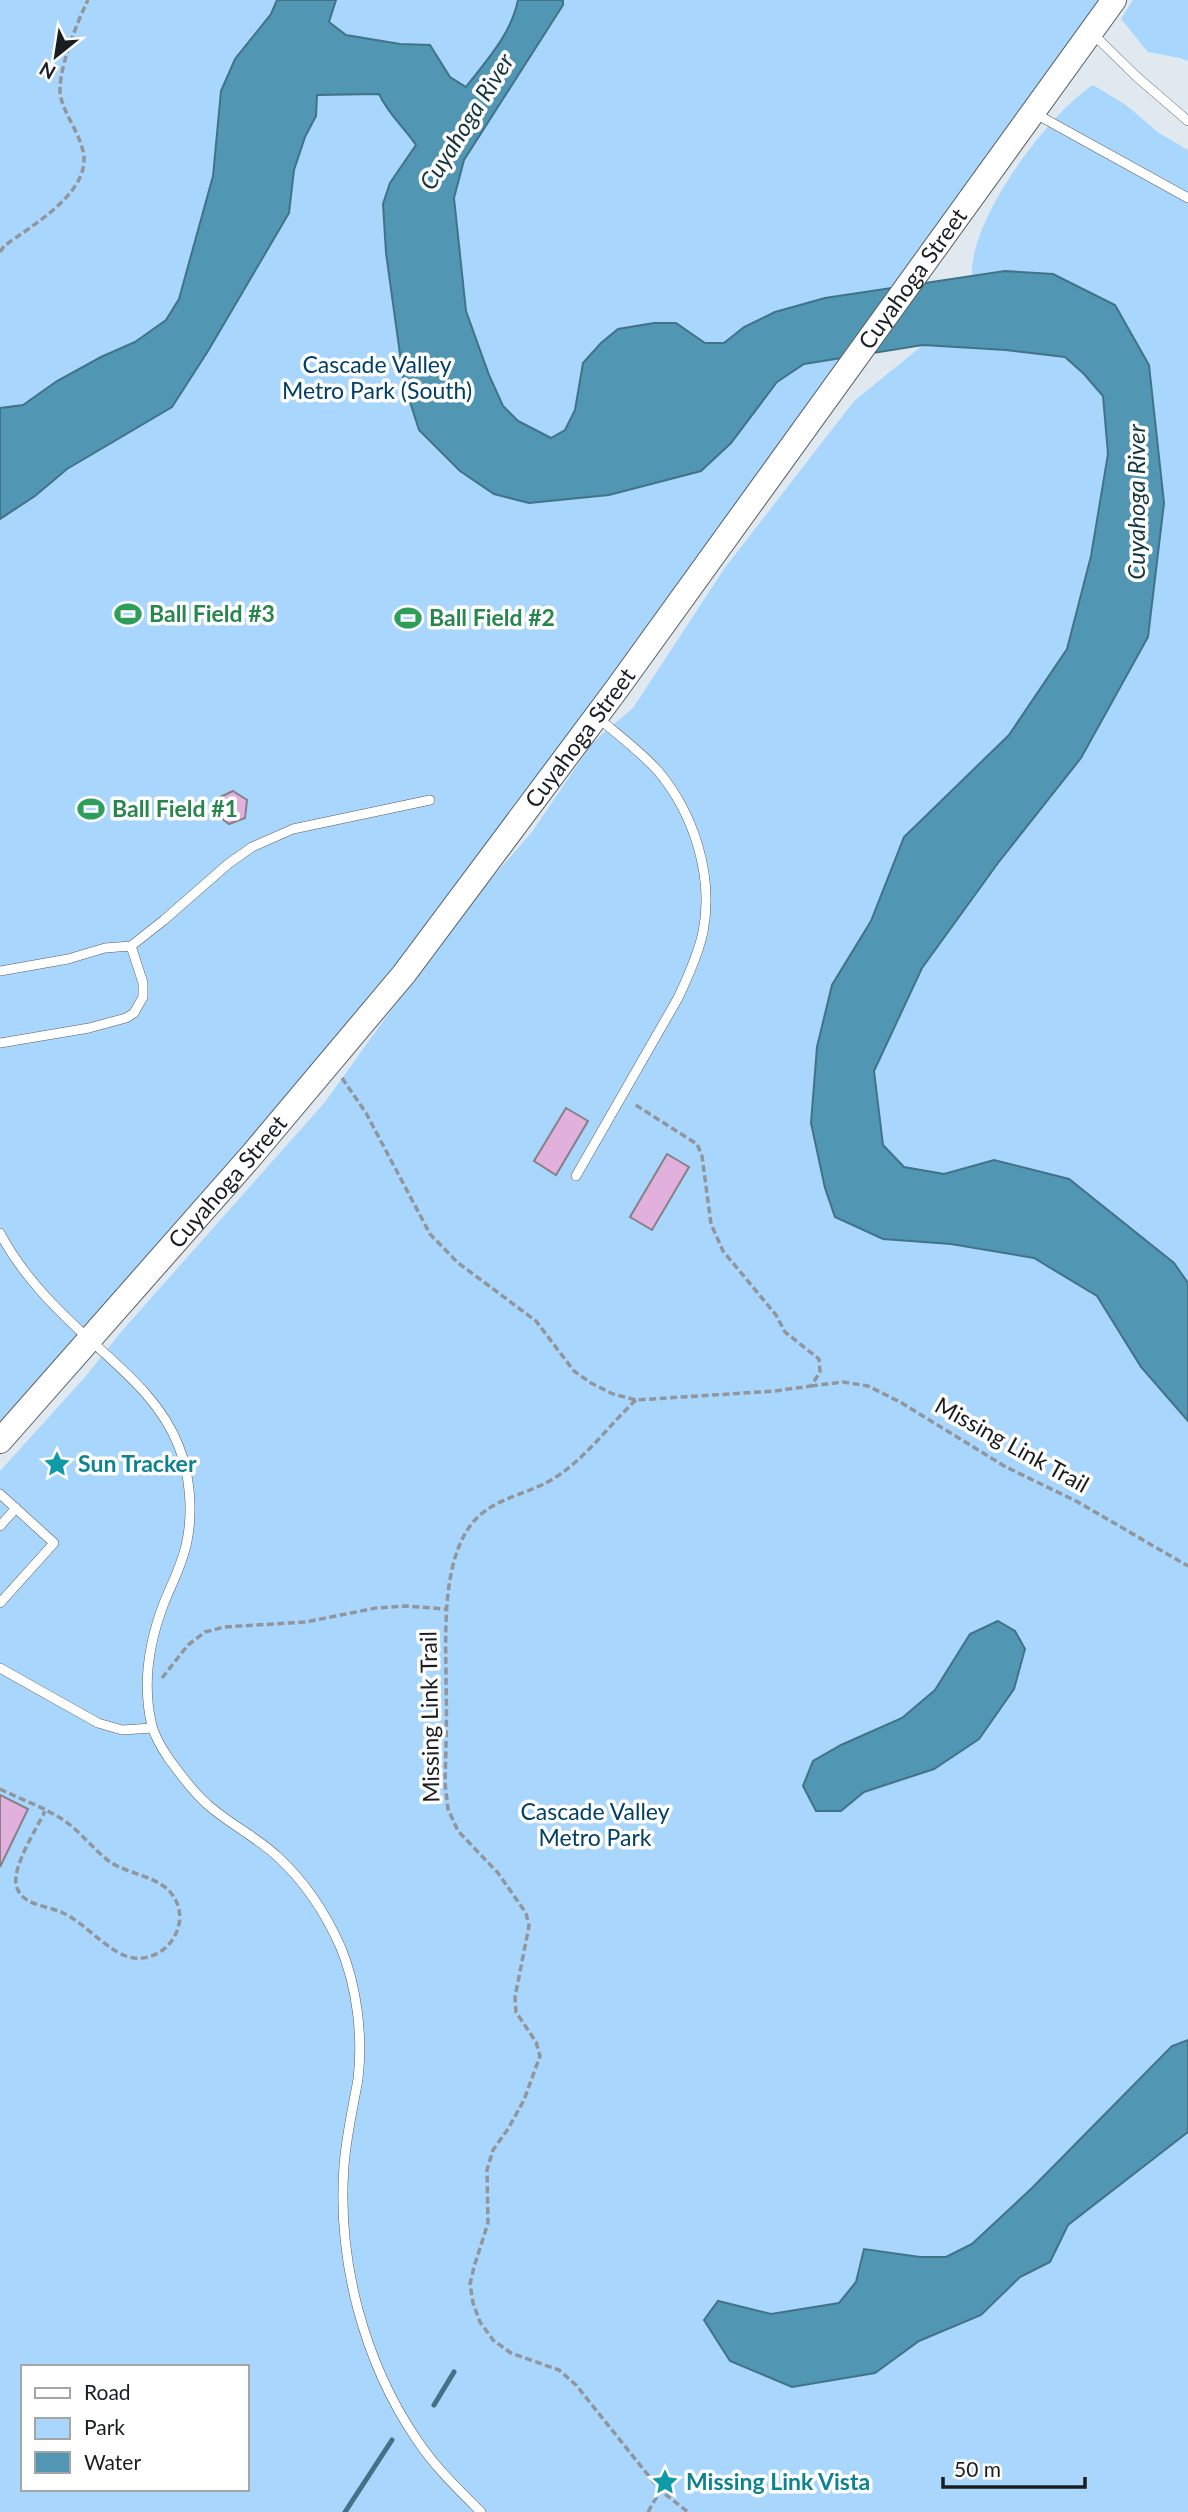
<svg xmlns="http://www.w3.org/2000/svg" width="1188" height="2512" viewBox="0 0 1188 2512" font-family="Lato,sans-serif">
	<rect width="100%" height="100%" fill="#e0e9f0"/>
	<g fill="#a9d6fd" fill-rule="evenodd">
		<path d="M0 0H1114L447 914 0 1425Z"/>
		<path d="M1133 0H1188V61L1180 58 1148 52 1121 19Z"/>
		<path d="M1093 85 1126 105 1159 133 1188 150V1283L1174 1263 1069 1179 994 1160 944 1174 904 1167 883 1145 874 1071 922 968 998 863 1148 637 1115 305 1056 276 1005 271 972 276C969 220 1047 115 1093 85Z"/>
		<path d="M923 345 1006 350 1065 357 1084 374 1103 396 1108 454 1091 556 1067 649 1009 735 904 837 871 921 832 985 811 1123 825 1188 835 1217 883 1239 951 1244 1034 1258 1097 1296 1141 1367 1188 1421V2512H0V1471L85 1377 121 1332 325 1102 461 913 532 832 593 742 633 708 724 569 854 401ZM23 2367H247V2489H23Z"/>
	</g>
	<g fill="#5197b3" stroke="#417387" stroke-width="2">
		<path d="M277 0H336L329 22 346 35 400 44 430 45 450 77 466 87C487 60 511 34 518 0H563V5L464 160 454 198 466 311 489 375 503 406 518 421 551 438 565 430 575 410 583 363 601 343 618 329 654 323H676L705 343H724L744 327 775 312 825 298 1005 271 1053 274 1115 305 1149 365 1164 503 1148 637 1081 758 998 863 922 968 874 1071 883 1145 904 1167 944 1174 994 1160 1069 1179 1174 1263 1188 1283V1421L1141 1367 1097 1296 1034 1258 951 1244 883 1239 835 1217 825 1188 811 1123 817 1047 832 985 871 921 904 837 1009 735 1067 649 1091 556 1108 454 1103 396 1084 374 1065 357 1006 350 923 345 804 364 777 382 731 443 701 471 609 495 529 503 494 494 460 471 419 430 404 383 386 253 383 204 390 183 416 145C403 126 389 115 379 94L317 95 316 116 305 137 294 170 289 213 208 351 172 407 67 469 35 496 0 519V408L23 405 57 381 101 357 135 342 166 320 179 299 213 176 221 91 235 59 271 14Z"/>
		<path d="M998 1621 1015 1631 1025 1649 1014 1689 979 1739 934 1769 864 1792 841 1811H816L803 1786 813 1761 841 1745 902 1718 935 1690 970 1634Z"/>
		<path d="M1188 2040V2132L1068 2225 1050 2262 1020 2277 981 2315 919 2341 875 2373 792 2387 730 2361 704 2320 718 2301 771 2314 839 2303 856 2282 864 2249 920 2257H946L972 2244 1032 2188 1172 2046Z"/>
	</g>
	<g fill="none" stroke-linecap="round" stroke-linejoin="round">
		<g stroke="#417387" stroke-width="5">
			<path d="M434 2405 454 2372"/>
			<path d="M345 2512 392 2440"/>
		</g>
	</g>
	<g fill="#e2b0dc" stroke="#878086" stroke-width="2">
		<path d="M233 791 247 800 245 818 229 824 216 814 218 798Z"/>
		<path d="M566 1108 588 1121 556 1175 534 1161Z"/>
		<path d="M667 1154 689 1167 652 1230 630 1217Z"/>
		<path d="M0 1795 28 1809 0 1867Z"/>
	</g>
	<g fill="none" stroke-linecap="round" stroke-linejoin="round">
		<defs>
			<g id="lane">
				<path d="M1092 33 1137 77 1188 121"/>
				<path d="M1036 114 1188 198"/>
				<path d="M0 971 68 959 105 948 131 946 164 920 228 864 252 847 293 829 430 800"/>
				<path d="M0 1043 89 1028 126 1018 134 1013 143 997V983L131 946"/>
				<path d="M576 1176 678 998C688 977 698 955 703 932 714 876 694 814 658 771 640 751 618 735 597 717"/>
				<path d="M0 1233C22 1275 55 1308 90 1340 124 1371 162 1402 179 1447 190 1475 193 1511 187 1541 183 1563 172 1583 164 1603 149 1642 142 1685 152 1726 155 1738 163 1750 169 1759 181 1775 192 1791 207 1804 229 1824 257 1837 278 1857 305 1882 326 1914 341 1948 357 1987 363 2036 358 2079 353 2108 346 2137 344 2166 337 2261 364 2362 417 2440 435 2467 458 2489 481 2512"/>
				<path d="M0 1494 54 1543 0 1603"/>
				<path d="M0 1526 16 1508"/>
				<path d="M0 1668 98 1723 122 1730 152 1728"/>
			</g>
			<g id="secondary">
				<path id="s1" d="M0 1441 251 1156 404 974 616 690 1114 0"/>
			</g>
		</defs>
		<use href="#lane" stroke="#575e64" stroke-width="10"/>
		<use href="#secondary" stroke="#575e64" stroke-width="26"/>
		<g stroke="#90969c" stroke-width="3.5" stroke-dasharray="7 3.5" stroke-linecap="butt">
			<path d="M0 252 4 246C30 227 86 195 84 158 83 138 65 116 61 98 55 76 78 20 88 0"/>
			<path d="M342 1078 366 1113 430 1234 457 1262 536 1321 574 1371 591 1383 613 1394 636 1400 775 1391 811 1386 820 1372 819 1359 785 1332 776 1315 723 1251 711 1224 702 1156 697 1144 634 1104"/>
			<path d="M811 1386 843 1382 868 1386 900 1402 1006 1467 1076 1501 1188 1566"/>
			<path d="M636 1400C609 1425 587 1457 556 1477 532 1493 502 1496 480 1515 440 1551 446 1633 446 1682 447 1716 446 1750 445 1783L448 1809 458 1831 498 1873 526 1913 529 1926 515 1997 516 2012 536 2042 540 2056 524 2100 508 2129 493 2150 487 2170 488 2223 474 2267 470 2284 473 2303 480 2322 493 2340 511 2353 559 2370 576 2385 660 2490 688 2512"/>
			<path d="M162 1678 188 1645 205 1632 224 1627 306 1622 376 1608 406 1606 445 1609"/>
			<path d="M0 1789C20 1799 43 1807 62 1819 80 1831 93 1849 110 1862 128 1874 157 1876 171 1893 194 1921 168 1962 134 1958 110 1955 87 1924 63 1913 47 1905 20 1906 16 1884 13 1865 37 1828 45 1811"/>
			<path d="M648 2512 665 2482"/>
		</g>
		<use href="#lane" stroke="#fff" stroke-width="9"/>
		<use href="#secondary" stroke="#fff" stroke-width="24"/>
	</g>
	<defs>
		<symbol id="stadium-bare" viewBox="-9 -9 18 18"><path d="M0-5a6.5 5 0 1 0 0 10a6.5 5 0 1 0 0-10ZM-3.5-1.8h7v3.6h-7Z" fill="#2e9e5b" stroke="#fff" stroke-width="2.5" paint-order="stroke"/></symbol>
		<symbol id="sight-bare" viewBox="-9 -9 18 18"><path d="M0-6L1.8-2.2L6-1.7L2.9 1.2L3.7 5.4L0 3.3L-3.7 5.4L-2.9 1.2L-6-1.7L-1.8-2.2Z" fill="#0f9aa8" stroke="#fff" stroke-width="2.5" paint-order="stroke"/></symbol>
	</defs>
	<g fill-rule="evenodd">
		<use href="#stadium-bare" x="109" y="595" width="38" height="38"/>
		<use href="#stadium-bare" x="389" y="599" width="38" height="38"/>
		<use href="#stadium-bare" x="72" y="790" width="38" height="38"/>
		<use href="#sight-bare" x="38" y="1445" width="38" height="38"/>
		<use href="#sight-bare" x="646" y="2463" width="38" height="38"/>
	</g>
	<g text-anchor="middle" stroke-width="7" stroke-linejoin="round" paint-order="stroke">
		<g font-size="23" fill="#1b1e21" stroke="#fff">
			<text dy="8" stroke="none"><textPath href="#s1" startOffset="1479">Cuyahoga Street</textPath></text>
			<text dy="8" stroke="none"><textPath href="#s1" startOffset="912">Cuyahoga Street</textPath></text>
			<text dy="8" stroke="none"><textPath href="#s1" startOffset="345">Cuyahoga Street</textPath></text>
			<text transform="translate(1012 1445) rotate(29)" y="8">Missing Link Trail</text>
			<text transform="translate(430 1717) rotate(-91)" y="8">Missing Link Trail</text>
		</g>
		<g font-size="23" fill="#003f66" stroke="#fff">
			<text x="377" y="373">Cascade Valley<tspan x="377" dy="26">Metro Park (South)</tspan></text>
			<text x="595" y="1820">Cascade Valley<tspan x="595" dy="26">Metro Park</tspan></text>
		</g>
		<g font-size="23" font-weight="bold" fill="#27864d" stroke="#fff" text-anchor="start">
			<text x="149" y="622">Ball Field #3</text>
			<text x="429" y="626">Ball Field #2</text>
			<text x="112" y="817">Ball Field #1</text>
		</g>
		<g font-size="23" font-weight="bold" fill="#0d838f" stroke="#fff" text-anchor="start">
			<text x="78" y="1472">Sun Tracker</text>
			<text x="686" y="2490">Missing Link Vista</text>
		</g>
		<g font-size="24" font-style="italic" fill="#143642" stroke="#fff">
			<text transform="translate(467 122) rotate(-58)" y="8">Cuyahoga River</text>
			<text transform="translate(1137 502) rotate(-90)" y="8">Cuyahoga River</text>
		</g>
	</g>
	<rect x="21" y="2365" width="228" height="126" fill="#ffffff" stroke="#a4a5a6" stroke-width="2"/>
	<rect x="35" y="2388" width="35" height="10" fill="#ffffff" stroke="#a4a5a6" stroke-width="2"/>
	<text x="84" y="2400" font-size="21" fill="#1b1e21">Road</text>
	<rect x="35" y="2418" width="35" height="21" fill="#a9d6fd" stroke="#a4a5a6" stroke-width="2"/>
	<text x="84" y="2435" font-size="21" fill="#1b1e21">Park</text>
	<rect x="35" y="2452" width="35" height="21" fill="#5197b3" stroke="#a4a5a6" stroke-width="2"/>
	<text x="84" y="2470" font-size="21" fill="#1b1e21">Water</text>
	<g transform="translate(56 56) rotate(210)" stroke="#ffffff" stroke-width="5" paint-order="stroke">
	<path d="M0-5L12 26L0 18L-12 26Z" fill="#1b1e21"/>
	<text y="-10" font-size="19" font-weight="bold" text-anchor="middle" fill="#1b1e21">N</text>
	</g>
	<path d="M943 2477v10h142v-10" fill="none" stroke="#1b1e21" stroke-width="3.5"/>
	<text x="954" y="2477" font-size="21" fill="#1b1e21" stroke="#ffffff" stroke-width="5" paint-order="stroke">50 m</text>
</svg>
